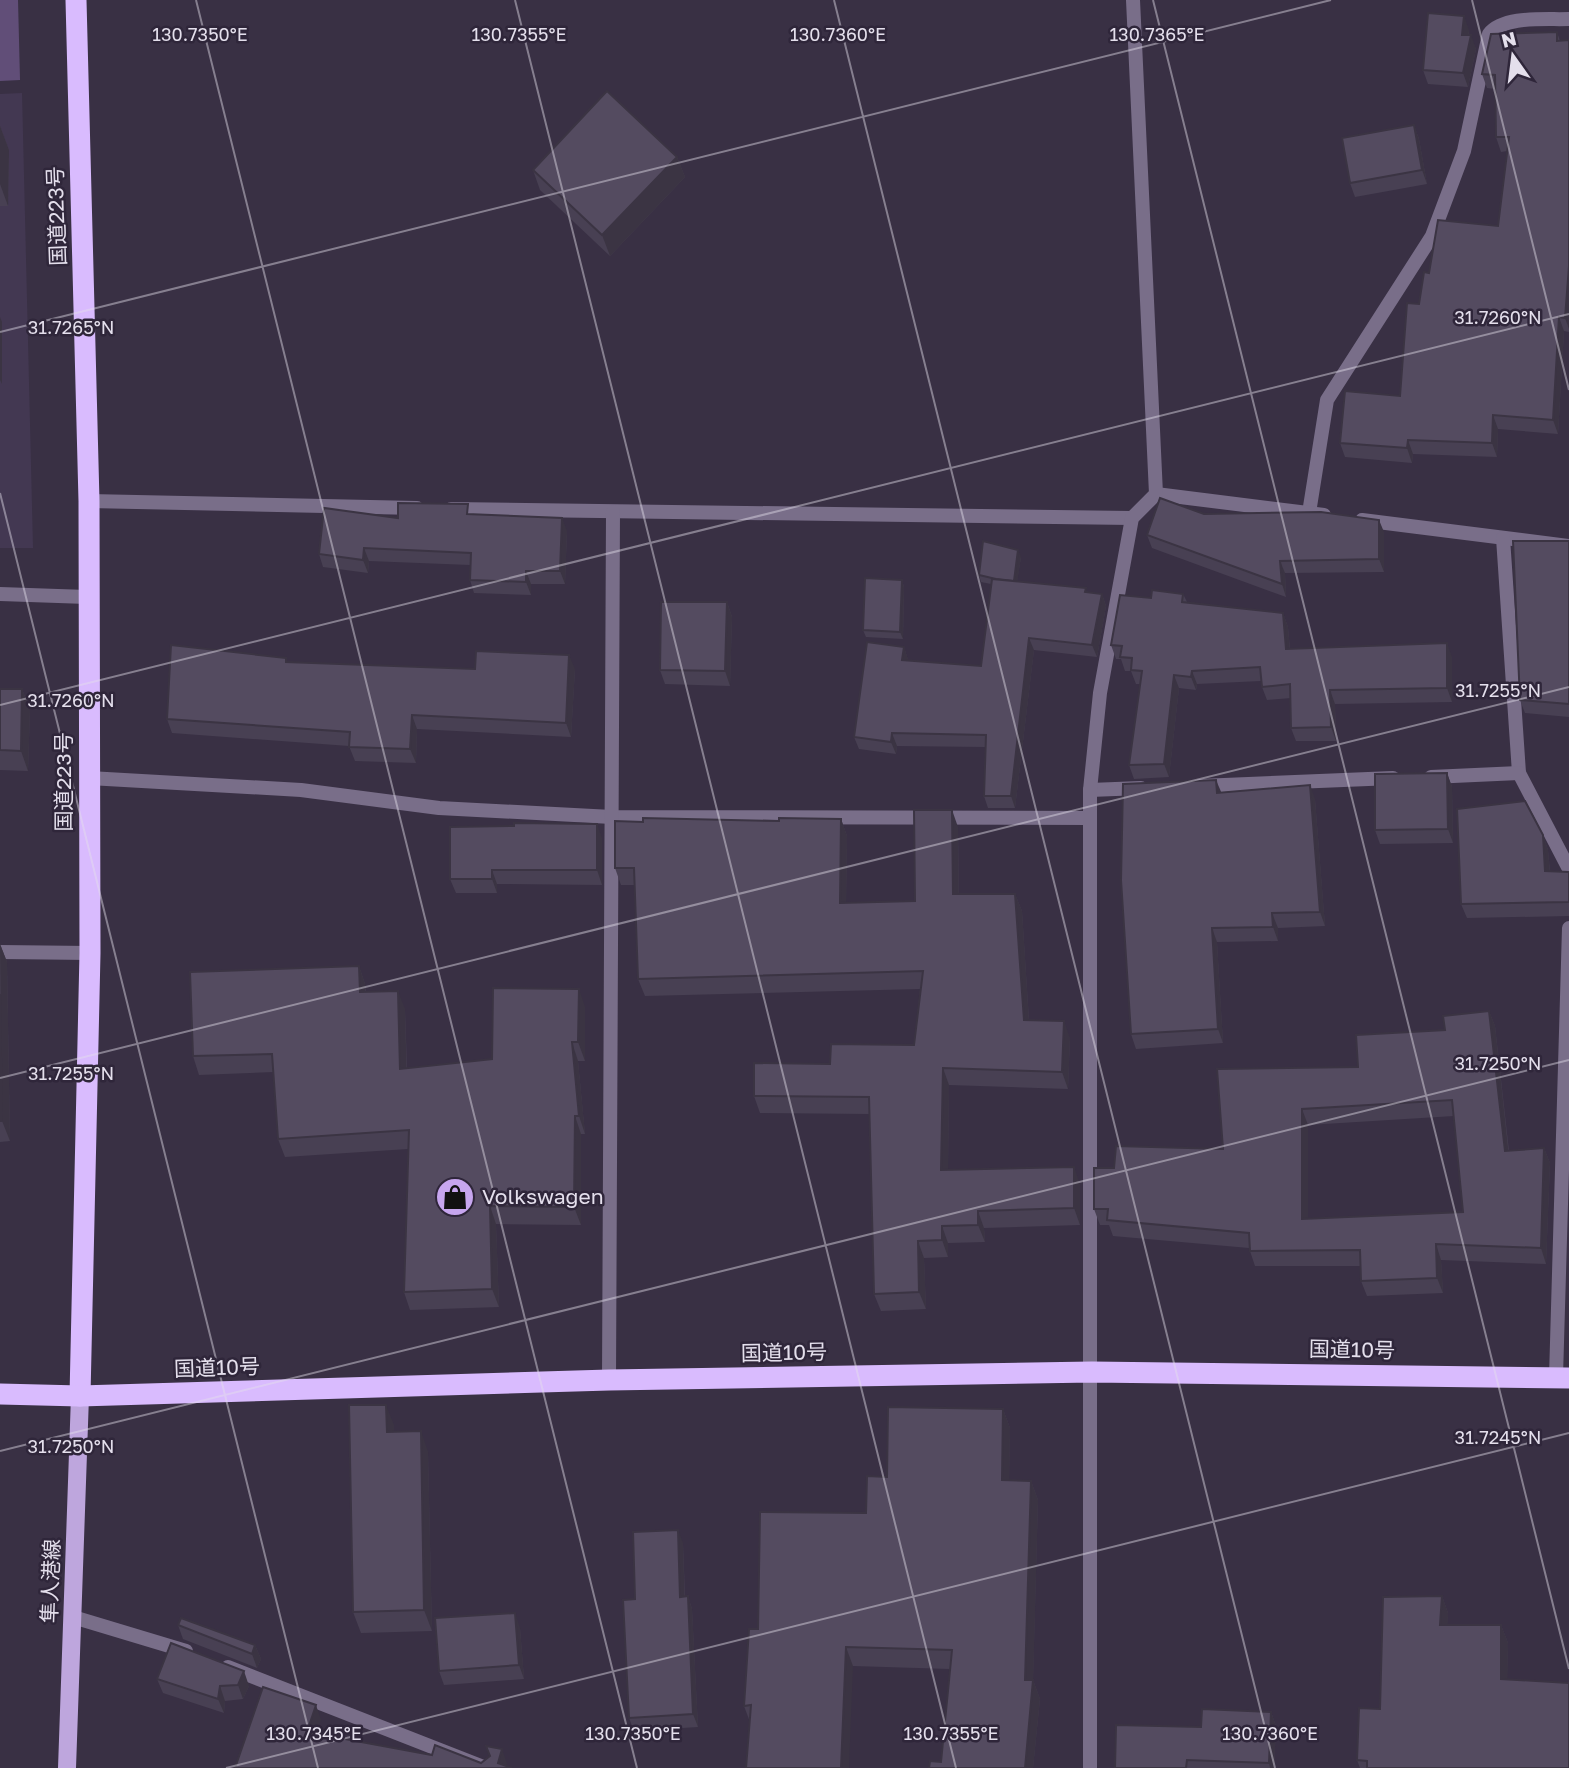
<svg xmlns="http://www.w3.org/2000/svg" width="1569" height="1768" viewBox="0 0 1569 1768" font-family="'Golos Text','Noto Sans JP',sans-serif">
	<rect width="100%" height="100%" fill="#393044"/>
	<path fill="#433852" d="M22 93 33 548H0V94Z"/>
	<path fill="#614e78" d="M0 0H18L20 80 0 81Z"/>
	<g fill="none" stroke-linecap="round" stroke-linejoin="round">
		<path stroke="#796e89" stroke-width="14" d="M1309 513 1327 400 1432 236 1464 151 1489 34C1504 15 1547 20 1569 19"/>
		<g stroke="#796e89" stroke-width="14">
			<path d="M1156 494 1324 515"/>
			<path d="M89 501 417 508"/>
			<path d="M451 509 1132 518"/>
			<path d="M1362 520 1569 546"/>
			<path d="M1503 538 1519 773"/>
			<path d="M0 594 87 597"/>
			<path d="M1431 777 1519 773 1569 869"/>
			<path d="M89 778 301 790 439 808 612 817 1090 818"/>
			<path d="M1200 786 1393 778"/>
			<path d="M1090 790 1141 788"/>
			<path d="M0 952 90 953"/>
			<path d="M1556 1377 1569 928"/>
			<path d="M609 1380 613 512"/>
			<path d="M73 1617 186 1651"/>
			<path d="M228 1667 486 1768"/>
			<path d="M1090 1768V790L1100 693 1132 518 1156 494 1133 0"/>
		</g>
		<path stroke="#bea6dd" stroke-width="18" d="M67 1768 80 1396"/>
		<g stroke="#d9bbfe" stroke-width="21">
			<path d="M76 0 89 501 90 953 80 1396"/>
			<path d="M0 1394 80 1396 609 1380 1092 1372 1569 1378"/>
		</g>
	</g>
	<g fill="#484053" fill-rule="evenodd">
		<path d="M1469 30V35L1476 49 1468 87 1428 84 1423 70Z"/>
		<path d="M1557 32 1560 41 1569 40V332L1564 331 1558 434 1498 429 1497 457 1413 454 1412 463 1345 457 1340 443 1400 396 1419 304 1429 273 1498 226 1507 151 1501 152 1496 137 1495 89 1487 88 1482 74Z"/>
		<path d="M1414 125 1419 139 1427 184 1355 197 1350 183Z"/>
		<path d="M0 126 9 150 8 206H0Z"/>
		<path d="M677 157 685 177 610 256 540 190 533 170Z"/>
		<path d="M471 514 567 531 565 584H531V595L474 593 470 580V565L369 561 368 573 323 567 319 554 398 518Z"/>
		<path d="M1204 514 1384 532V572L1285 573 1286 597 1152 548 1147 535Z"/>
		<path d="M1569 541V717L1525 713 1520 700Z"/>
		<path d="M1021 557 1017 581 1102 594 1106 606 1097 657 1034 650 1015 808H988L984 796 986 747 897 746 896 754 859 749 854 737 904 647 908 660 981 666 991 584 981 582 979 575Z"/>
		<path d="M902 580 904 587 903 639 866 637 863 630Z"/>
		<path d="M1183 594 1187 602 1283 613 1288 627 1290 649 1452 657V702L1335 704 1336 741H1296L1291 728V698L1267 700 1262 687 1261 681 1197 684 1196 690 1179 688 1169 777 1134 779 1129 765 1140 684H1136L1131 671H1125L1121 659H1116L1111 645 1151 598Z"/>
		<path d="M727 602 732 617 730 686 665 684 660 670Z"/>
		<path d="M286 658 287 662 475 669H575L571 737 417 729 416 763 355 761 349 746 172 733 167 719Z"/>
		<path d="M0 689H22L30 709 28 771 0 770Z"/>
		<path d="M1447 773 1452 787 1453 843 1380 844 1375 830Z"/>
		<path d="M1221 793 1315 799 1325 926 1278 928V941L1217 942 1223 1043 1136 1049 1131 1034Z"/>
		<path d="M841 819 847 836 846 903 915 901 958 827 959 894H1015L1022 911 1029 1020 1070 1038 1068 1089 949 1085 948 1169 1080 1184V1225L984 1228 985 1242 948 1243V1257L924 1258 926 1309 881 1311 874 1294 870 1114 760 1113 754 1096 830 1064 914 1045 920 989 645 996 638 979 635 885H621L615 868 779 821Z"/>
		<path d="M514 826 602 838V885L497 884V893H456L450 879Z"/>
		<path d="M1543 835 1548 850 1550 871 1569 872V916L1467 918 1461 904Z"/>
		<path d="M0 944 7 962 10 1141 0 1142Z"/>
		<path d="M359 966 365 984 366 992 405 1009 407 1068 492 1059 585 1007V1061H578L585 1134H581V1225L496 1224 499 1307 410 1310 404 1292 408 1149 285 1157 278 1139 274 1072 199 1075 193 1056Z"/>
		<path d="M1489 1011 1495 1026 1509 1151 1544 1148 1550 1163 1546 1264 1441 1260 1443 1293 1367 1296 1361 1281V1266H1255L1249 1248 1113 1236 1109 1225H1100L1094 1209 1114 1168 1223 1149 1358 1067ZM1454 1116 1463 1212 1308 1219V1125Z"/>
		<path d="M1003 1409 1010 1428 1009 1480 1031 1481 1038 1500 1033 1680 1040 1699 1033 1768H929L941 1762 950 1669 853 1666 750 1722 744 1706 758 1629 866 1513 887 1477Z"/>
		<path d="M394 1425V1432L428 1452 432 1631 361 1633 353 1612Z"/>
		<path d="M683 1543 685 1596H688L692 1609 698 1727 634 1731 629 1718 635 1599Z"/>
		<path d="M1442 1596 1448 1613 1447 1625H1501L1508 1643 1507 1680 1569 1768H1360L1357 1760 1380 1709Z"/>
		<path d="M178 1625 255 1645 261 1659 257 1668 183 1639Z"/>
		<path d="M520 1628 524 1679 444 1685 439 1671Z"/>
		<path d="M157 1679 249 1686 243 1699 225 1701 224 1713 163 1693Z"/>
		<path d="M1271 1712 1276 1726 1274 1768H1115L1201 1727Z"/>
	</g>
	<g fill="#3b3443">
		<path d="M1464 16 1469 30 1468 49 1462 35Z"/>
		<path d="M1471 35 1476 49 1468 87 1463 73Z"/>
		<path d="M1414 125 1419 139 1427 184 1422 170Z"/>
		<path d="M0 126 9 150 8 206 0 184Z"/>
		<path d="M677 157 685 177 610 256 602 235Z"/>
		<path d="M1569 266V329L1565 318Z"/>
		<path d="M0 317 2 322V384L0 380Z"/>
		<path d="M1559 317 1564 331 1558 434 1553 420Z"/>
		<path d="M1493 415 1498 429 1497 457 1492 443Z"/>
		<path d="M1408 440 1413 454 1412 463 1407 448Z"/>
		<path d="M562 518 567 531 565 584 560 571Z"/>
		<path d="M1379 520 1384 532V572L1379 559Z"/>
		<path d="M364 548 369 561 368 573 363 560Z"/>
		<path d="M1018 550 1021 557 1016 591 1013 584Z"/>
		<path d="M1280 561 1285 573 1286 597 1282 584Z"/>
		<path d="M526 571 531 584V595L526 582Z"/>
		<path d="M902 580 904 587 903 639 900 632Z"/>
		<path d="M1102 594 1106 606 1097 657 1092 645Z"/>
		<path d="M727 602 732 617 730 686 725 671Z"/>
		<path d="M1283 613 1288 627 1291 663 1286 649Z"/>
		<path d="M1029 638 1034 650 1015 808 1011 796Z"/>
		<path d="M1447 643 1452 657V702L1447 688Z"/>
		<path d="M904 647 908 659 907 672 902 660Z"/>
		<path d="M569 655 575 669 571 737 566 723Z"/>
		<path d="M1192 671 1197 684 1196 690 1191 677Z"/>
		<path d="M1174 675 1179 688 1169 777 1164 764Z"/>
		<path d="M22 689 30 709 28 771 21 751Z"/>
		<path d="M1330 690 1335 704 1336 741 1331 727Z"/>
		<path d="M412 715 417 729 416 763 410 749Z"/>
		<path d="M892 733 897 746 896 754 891 742Z"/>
		<path d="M1447 773 1452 787 1453 843 1448 829Z"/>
		<path d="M1216 780 1222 794 1217 793Z"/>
		<path d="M1310 785 1315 799 1325 926 1320 912Z"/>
		<path d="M952 810 958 827 959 911 953 894Z"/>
		<path d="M841 819 847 836 846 920 840 903Z"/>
		<path d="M597 824 602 838V885L597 870Z"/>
		<path d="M1543 835 1548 850 1551 885 1545 871Z"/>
		<path d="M492 870 497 884V893L492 879Z"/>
		<path d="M1015 894 1022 911 1030 1037 1024 1020Z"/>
		<path d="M1272 913 1278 928V941L1273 927Z"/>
		<path d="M1212 928 1217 942 1223 1043 1218 1029Z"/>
		<path d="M0 944 7 962 10 1141 2 1121Z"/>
		<path d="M359 966 365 984 366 1011 360 992Z"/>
		<path d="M579 989 585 1007V1061L578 1042Z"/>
		<path d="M398 991 405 1009 407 1087 400 1069Z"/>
		<path d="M1489 1011 1495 1026 1510 1166 1505 1151Z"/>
		<path d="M1064 1021 1070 1038 1068 1089 1062 1072Z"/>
		<path d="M572 1042 578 1061 585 1134 579 1116Z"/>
		<path d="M943 1068 949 1085 948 1187 941 1170Z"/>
		<path d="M1302 1109 1308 1125V1234L1302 1219Z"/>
		<path d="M575 1116 581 1134V1225L574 1207Z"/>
		<path d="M1544 1148 1550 1163 1546 1264 1541 1248Z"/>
		<path d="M1074 1167 1080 1184V1225L1074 1208Z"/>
		<path d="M490 1206 496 1224 499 1307 492 1289Z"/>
		<path d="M978 1211 984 1228 985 1242 978 1225Z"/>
		<path d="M942 1226 948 1243V1257L942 1240Z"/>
		<path d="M918 1241 924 1258 926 1309 919 1292Z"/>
		<path d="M1436 1244 1441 1260 1443 1293 1437 1278Z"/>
		<path d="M386 1405 394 1425V1453L387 1432Z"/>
		<path d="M1003 1409 1010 1428 1009 1499 1002 1480Z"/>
		<path d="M421 1431 428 1452 432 1631 424 1610Z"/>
		<path d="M1031 1481 1038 1500 1033 1686V1680L1040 1699 1033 1768H1025V1680Z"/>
		<path d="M678 1530 683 1543 685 1610 680 1597Z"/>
		<path d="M688 1596 692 1609 698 1727 693 1714Z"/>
		<path d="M1442 1596 1448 1613 1447 1642 1440 1625Z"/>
		<path d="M515 1613 520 1628 524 1679 519 1665Z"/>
		<path d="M1501 1625 1508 1643 1507 1697 1501 1679Z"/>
		<path d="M255 1645 261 1659 257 1668 252 1654Z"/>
		<path d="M846 1647 853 1666 849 1768H841Z"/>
		<path d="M244 1671 249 1686 243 1699 238 1685Z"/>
		<path d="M220 1686 225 1701 224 1713 218 1699Z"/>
		<path d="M316 1705 321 1720 312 1747 307 1732Z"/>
		<path d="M1271 1712 1276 1726 1274 1768H1270L1269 1763Z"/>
		<path d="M502 1749 507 1764 506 1768 498 1763Z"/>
	</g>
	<g fill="#544b60" stroke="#3b3443" stroke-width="2" fill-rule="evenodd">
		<path d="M1428 13 1464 16 1462 35H1471L1463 73 1423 70Z"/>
		<path d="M1557 32V41L1569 40V266L1565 318 1559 317 1553 420 1493 415 1492 443 1408 440 1407 448 1340 443 1345 391 1400 396 1407 303 1419 304 1424 272 1429 273 1438 220 1498 226 1509 137H1496L1495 75 1482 74 1491 34Z"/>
		<path d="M607 91 677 157 602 235 533 170Z"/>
		<path d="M1414 125 1422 170 1350 183 1342 138Z"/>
		<path d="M1160 498 1204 514 1321 512 1379 520V559L1280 561 1282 584 1147 535Z"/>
		<path d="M398 503 468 504 467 514 562 518 560 571H526V582L470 580 471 553 364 548 363 560 319 554 324 508 398 518Z"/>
		<path d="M983 541 1018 550 1014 581 996 579 979 575Z"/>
		<path d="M1513 541H1569V704L1520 700Z"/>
		<path d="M865 578 902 580 900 632 863 630Z"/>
		<path d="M992 579 1086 588 1085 592 1102 594 1092 645 1029 638 1011 796H984L986 735 892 733 891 742 854 737 867 642 904 647 902 660 981 666Z"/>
		<path d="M1152 590 1183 594 1182 602 1283 613 1286 649 1447 643V688L1330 690 1331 727 1291 728 1290 684 1262 687 1260 667 1192 671 1191 677 1174 675 1164 764 1129 765 1142 671 1131 670 1132 658 1120 657 1122 646 1111 645 1120 595 1151 598Z"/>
		<path d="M661 602H727L725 671 660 670Z"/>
		<path d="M171 645 286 658V662L475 669 476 651 569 655 566 723 412 715 410 749 349 747 350 732 167 719Z"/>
		<path d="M0 689H22L21 751 0 750Z"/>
		<path d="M1447 773 1448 829 1375 830V774Z"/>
		<path d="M1216 780 1217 793 1310 785 1320 912 1272 913 1273 927 1212 928 1218 1029 1131 1034 1121 880 1123 784Z"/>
		<path d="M1525 801 1543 835 1545 871 1569 872V902L1461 904 1457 809Z"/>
		<path d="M914 810H952L953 894H1015L1024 1020 1064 1021 1062 1072 943 1068 941 1170 1074 1167V1208L978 1211V1225L942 1226V1240L918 1241 919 1292 874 1294 869 1097 754 1096V1063L830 1064 831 1044 914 1045 923 971 638 979 634 868H615V821L643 822V818L779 821V818L841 819 840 903 915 901Z"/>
		<path d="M514 823 597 824V870H492V879H450V827L514 826Z"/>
		<path d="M359 966 360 992 398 991 400 1069 492 1059 493 988 579 989 578 1042H572L579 1116H575L574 1207 490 1206 492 1289 404 1292 409 1130 278 1139 272 1054 193 1056 190 972Z"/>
		<path d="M0 994 2 1121H0Z"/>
		<path d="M1489 1011 1505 1151 1544 1148 1541 1248 1436 1244 1437 1278 1361 1281 1360 1250 1250 1251 1249 1233 1107 1220 1108 1209H1094V1168H1114L1116 1146 1223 1149 1217 1069 1358 1067 1356 1035 1445 1030 1443 1016ZM1452 1100 1463 1212 1302 1219V1109Z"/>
		<path d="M349 1405H386L387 1432 421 1431 424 1610 353 1612Z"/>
		<path d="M888 1407 1003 1409 1002 1480 1031 1481 1025 1680H1033L1025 1768H929L930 1761 941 1762 952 1650 846 1647 841 1768H746L751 1705 744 1706 749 1629H758L760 1512 866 1513 867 1476 887 1477Z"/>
		<path d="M678 1530 680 1597 688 1596 693 1714 629 1718 623 1600 635 1599 633 1532Z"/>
		<path d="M1442 1596 1440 1625H1501V1679L1569 1683V1768H1367V1761L1357 1760 1359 1708 1380 1709 1383 1597Z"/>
		<path d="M515 1613 519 1665 439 1671 435 1618Z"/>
		<path d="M181 1618 255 1645 252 1654 178 1625Z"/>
		<path d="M171 1643 244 1671 238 1685 220 1686 218 1699 157 1679Z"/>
		<path d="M263 1687 316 1705 307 1732 432 1755 435 1745 481 1763 490 1756 486 1746 502 1749 498 1763 512 1768H235Z"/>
		<path d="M1202 1709 1271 1712 1269 1763 1187 1760 1186 1768H1115L1116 1725 1201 1727Z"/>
	</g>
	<path fill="none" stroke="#e4dfec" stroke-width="2" stroke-opacity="0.45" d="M196 0 637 1768M515 0 956 1768M834 0 1275 1768M1153 0 1569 1669M1472 0 1569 390M0 332 1331 0M0 493 318 1768M0 705 1569 314M0 1078 1569 687M0 1451 1569 1060M226 1768 1569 1433"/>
	<defs>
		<symbol id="shop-disc" viewBox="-11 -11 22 22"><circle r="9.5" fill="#c7a6ef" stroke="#2f263a"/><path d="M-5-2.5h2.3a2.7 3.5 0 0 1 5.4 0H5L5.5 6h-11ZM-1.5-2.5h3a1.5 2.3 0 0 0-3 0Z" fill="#111"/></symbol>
	</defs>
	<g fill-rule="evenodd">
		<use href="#shop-disc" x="433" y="1175" width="44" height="44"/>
	</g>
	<g text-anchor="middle" stroke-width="5" stroke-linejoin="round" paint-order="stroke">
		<g font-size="21" fill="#e4dfec" stroke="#2f263a">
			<text transform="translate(57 216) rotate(-92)" y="7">国道223号</text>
			<text transform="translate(64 782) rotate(-90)" y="7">国道223号</text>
			<text transform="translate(1352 1350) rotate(1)" y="7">国道10号</text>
			<text transform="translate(784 1353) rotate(-1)" y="7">国道10号</text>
			<text transform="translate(217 1368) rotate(-2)" y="7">国道10号</text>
			<text transform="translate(51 1581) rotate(-88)" y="7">隼人港線</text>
		</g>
		<g font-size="21" fill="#e4dfec" stroke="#2f263a" text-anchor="start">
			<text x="482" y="1204">Volkswagen</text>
		</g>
	</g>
	<g font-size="18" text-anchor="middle" fill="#e4dfec" stroke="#2f263a" stroke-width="5" stroke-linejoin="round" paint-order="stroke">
		<text x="1157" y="41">130.7365°E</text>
		<text x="200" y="41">130.7350°E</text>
		<text x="519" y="41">130.7355°E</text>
		<text x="838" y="41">130.7360°E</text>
		<text x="1498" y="324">31.7260°N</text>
		<text x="71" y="334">31.7265°N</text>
		<text x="1498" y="697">31.7255°N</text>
		<text x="71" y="707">31.7260°N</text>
		<text x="1498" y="1070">31.7250°N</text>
		<text x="71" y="1080">31.7255°N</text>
		<text x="1498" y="1444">31.7245°N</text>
		<text x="71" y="1453">31.7250°N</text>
		<text x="314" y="1740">130.7345°E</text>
		<text x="633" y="1740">130.7350°E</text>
		<text x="951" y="1740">130.7355°E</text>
		<text x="1270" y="1740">130.7360°E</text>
	</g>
	<g transform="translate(1513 56) rotate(346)" stroke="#2f263a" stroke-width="5" paint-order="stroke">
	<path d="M0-5L12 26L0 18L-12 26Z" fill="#e4dfec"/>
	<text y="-10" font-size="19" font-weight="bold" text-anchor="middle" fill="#e4dfec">N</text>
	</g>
</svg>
